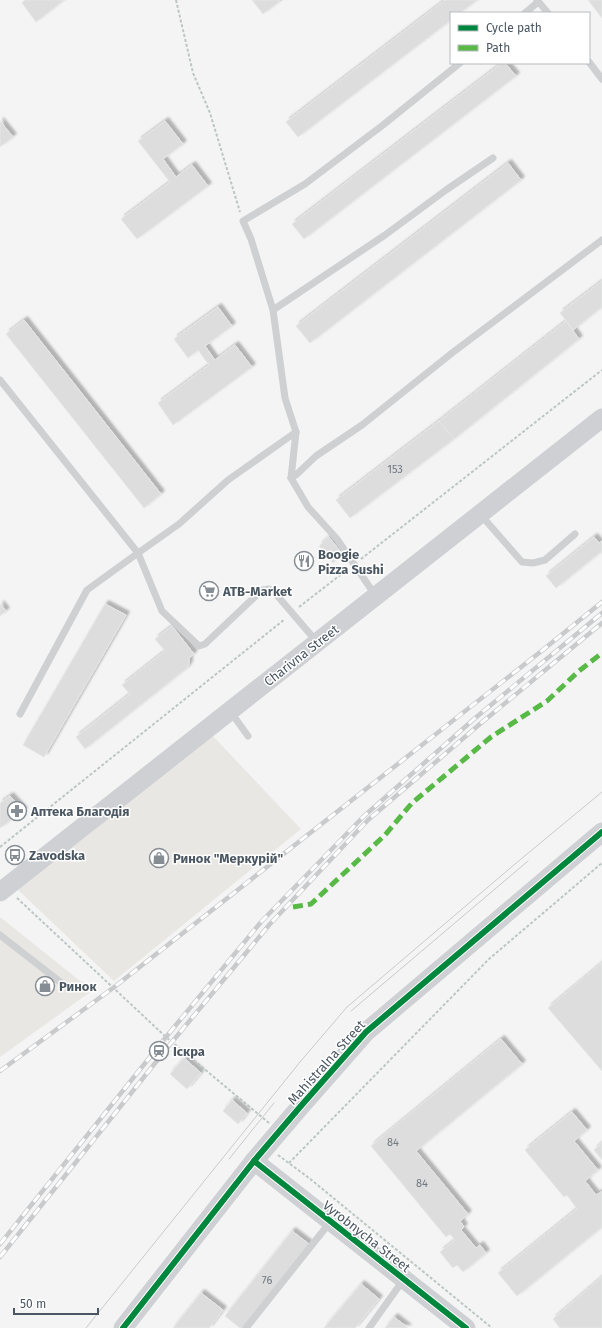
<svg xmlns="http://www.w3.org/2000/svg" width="602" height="1328" viewBox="0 0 602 1328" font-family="'Fira Sans',sans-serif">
	<defs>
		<filter id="shadow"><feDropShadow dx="3.5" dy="-3.5" stdDeviation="1" flood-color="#0004"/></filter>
	</defs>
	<rect width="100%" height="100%" fill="#f4f4f4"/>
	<g fill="#e8e7e3">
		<path d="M211 734 301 829 114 981 15 887Z"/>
		<path d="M0 917 80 981 86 983 93 990 0 1057Z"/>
	</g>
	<g fill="#ddddde" stroke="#e5e6e7" filter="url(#shadow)">
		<path d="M25 0H64L36 22 22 3Z"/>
		<path d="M252 0H279L280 1 263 14Z"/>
		<path d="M445 0H477L460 13H451V20L298 137 286 122Z"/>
		<path d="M588 0H602V18Z"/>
		<path d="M502 63H505L516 76 304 239 292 224Z"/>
		<path d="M0 121 13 137 0 147Z"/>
		<path d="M165 121 183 144 163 159 176 177 192 165 208 186 137 239 121 219 170 182 138 141Z"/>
		<path d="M508 163 521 180 310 343 296 326Z"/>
		<path d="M602 281V307L573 330 560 313Z"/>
		<path d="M218 307 232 326 205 346 215 360 235 345 252 367 173 425 158 403 209 365 198 350 188 358 174 339Z"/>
		<path d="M24 320 161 494 144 508 6 334Z"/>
		<path d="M566 321 579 339 454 439 439 421Z"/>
		<path d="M439 421 454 439 350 518 336 500Z"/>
		<path d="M329 537 343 555 333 563 319 546Z"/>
		<path d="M594 537 599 543 602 541V551L556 588 546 576Z"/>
		<path d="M0 604 6 611 0 616Z"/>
		<path d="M105 604 126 615 44 757 23 745Z"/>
		<path d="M172 626 194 654 189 658V664L187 668 85 749 76 737 130 694 122 685 165 651 155 639Z"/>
		<path d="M10 796 24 811 0 828V803Z"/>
		<path d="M602 963V1071L548 1008Z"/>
		<path d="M501 1039 522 1064 416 1151 468 1214 460 1221 464 1227 461 1230 476 1248 480 1245 486 1253 463 1272 457 1265 453 1268 440 1252 455 1240 450 1234 446 1237 371 1146Z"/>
		<path d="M184 1058 201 1073 187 1089 170 1074Z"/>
		<path d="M232 1100 247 1113 238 1124 223 1111Z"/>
		<path d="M572 1112 587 1130 574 1141 598 1170 585 1181 596 1195 601 1192H602V1227L517 1296 498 1273 577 1209 567 1195 564 1197 525 1150Z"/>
		<path d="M602 1143V1160L594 1150Z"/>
		<path d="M292 1231 309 1244 243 1328H240L225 1316Z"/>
		<path d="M602 1277V1328H560L553 1319Z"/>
		<path d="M361 1284 379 1299 355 1328H324Z"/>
		<path d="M201 1293 223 1310 209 1328H173Z"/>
		<path d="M394 1317 408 1328H385Z"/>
	</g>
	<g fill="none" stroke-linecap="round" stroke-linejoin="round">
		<g stroke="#bcc7c4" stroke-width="2" stroke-dasharray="3 2" stroke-linecap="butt">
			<path d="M176 0 193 73 210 113 240 212"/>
			<path d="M361 559 602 370"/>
			<path d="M299 607 348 569"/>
			<path d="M0 847 285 619"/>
			<path d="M17 898 166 1037 269 1123"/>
			<path d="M278 1155 309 1178 492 1328"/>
			<path d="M289 1163 489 959 602 863"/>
		</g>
		<g stroke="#ced0d2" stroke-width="7">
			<path d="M537 0 548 13"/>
			<path d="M525 13 538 2"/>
			<path d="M589 62 602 79"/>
			<path d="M273 310 251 239 243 221 305 184 383 125 460 63"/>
			<path d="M0 380 138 553 179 524 228 480 296 432 291 478 308 507 337 539 375 595"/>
			<path d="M296 432 285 398 273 310 385 235 446 190 493 158"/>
			<path d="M291 478 297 474 316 456 362 425 452 353 602 240"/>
			<path d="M480 514 522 562 533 563 545 560 575 534"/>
			<path d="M230 711 248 736"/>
			<path d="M20 714 87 590 138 553 162 611 199 646 205 644 262 590 269 589 275 593 317 642"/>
			<path d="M0 935 68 988"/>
			<path d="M246 1328 331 1221"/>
			<path d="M369 1328 404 1279"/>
		</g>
		<g stroke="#ced0d4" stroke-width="19">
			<path d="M0 892 602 418"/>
			<path d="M254 1161 466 1328"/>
			<path d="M123 1328 254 1161 300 1107 366 1032 602 832"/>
		</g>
		<g stroke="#c9cacc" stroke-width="1">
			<path d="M351 1011 528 861"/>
			<path d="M229 1159 274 1103"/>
			<path d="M86 1328 300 1062 347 1007 515 864 602 792"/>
		</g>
		<defs>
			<g id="rail">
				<path d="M0 1071 113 988 544 649 602 602"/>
				<path d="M0 1244 166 1037 261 922 363 817 474 719 602 613"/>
				<path d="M0 1257 172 1042 270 924 368 820 480 724 602 623"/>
			</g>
		</defs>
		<use href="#rail" stroke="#c9cacc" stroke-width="4.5"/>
		<use href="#rail" stroke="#fff" stroke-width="3" stroke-dasharray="9" stroke-linecap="butt"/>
		<path stroke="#58b947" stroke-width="5" stroke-dasharray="10 5" stroke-linecap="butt" d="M293 907 311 904 385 835 412 803 491 737 547 701 579 671 602 653"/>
		<defs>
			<g id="cycleway">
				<path d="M254 1161 466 1328"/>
				<path d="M123 1328 254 1161 300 1107 366 1032 602 832"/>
			</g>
		</defs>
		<use href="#cycleway" stroke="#fff" stroke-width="8"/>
		<use href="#cycleway" stroke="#00873e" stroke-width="6"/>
	</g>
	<defs>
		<symbol id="restaurant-ring" viewBox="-11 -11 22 22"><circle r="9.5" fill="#fff" stroke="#868d94" stroke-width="1.5"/><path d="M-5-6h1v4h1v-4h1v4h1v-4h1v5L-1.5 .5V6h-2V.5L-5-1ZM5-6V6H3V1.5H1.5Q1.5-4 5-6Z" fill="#868d94"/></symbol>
		<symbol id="supermarket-ring" viewBox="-11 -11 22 22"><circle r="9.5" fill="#fff" stroke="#868d94" stroke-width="1.5"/><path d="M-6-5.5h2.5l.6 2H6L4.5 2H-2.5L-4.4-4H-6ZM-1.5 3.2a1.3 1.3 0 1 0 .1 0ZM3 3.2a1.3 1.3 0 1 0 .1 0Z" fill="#868d94"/></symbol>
		<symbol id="pharmacy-ring" viewBox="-11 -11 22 22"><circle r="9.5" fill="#fff" stroke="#868d94" stroke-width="1.5"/><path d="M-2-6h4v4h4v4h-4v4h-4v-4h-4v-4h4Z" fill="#868d94"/></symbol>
		<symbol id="bus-ring" viewBox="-11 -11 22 22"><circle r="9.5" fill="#fff" stroke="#868d94" stroke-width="1.5"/><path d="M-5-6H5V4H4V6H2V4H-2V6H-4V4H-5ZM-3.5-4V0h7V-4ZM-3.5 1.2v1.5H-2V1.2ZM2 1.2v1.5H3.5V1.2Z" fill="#868d94"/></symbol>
		<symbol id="shop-ring" viewBox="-11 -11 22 22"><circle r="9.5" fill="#fff" stroke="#868d94" stroke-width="1.5"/><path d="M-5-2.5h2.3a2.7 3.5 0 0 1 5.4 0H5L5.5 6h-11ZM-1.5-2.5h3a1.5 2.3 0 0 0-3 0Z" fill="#868d94"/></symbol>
		<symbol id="station-ring" viewBox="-11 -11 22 22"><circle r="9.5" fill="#fff" stroke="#868d94" stroke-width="1.5"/><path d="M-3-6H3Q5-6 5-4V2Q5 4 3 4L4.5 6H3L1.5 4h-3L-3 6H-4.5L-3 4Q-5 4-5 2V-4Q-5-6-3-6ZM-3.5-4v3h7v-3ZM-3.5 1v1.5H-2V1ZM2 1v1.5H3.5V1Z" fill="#868d94"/></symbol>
	</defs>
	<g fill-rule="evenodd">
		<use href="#restaurant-ring" x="293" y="550" width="22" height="22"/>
		<use href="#supermarket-ring" x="198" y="580" width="22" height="22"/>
		<use href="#pharmacy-ring" x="6" y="800" width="22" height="22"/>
		<use href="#bus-ring" x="4" y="844" width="22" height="22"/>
		<use href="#shop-ring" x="148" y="847" width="22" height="22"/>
		<use href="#shop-ring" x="34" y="975" width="22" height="22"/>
		<use href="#station-ring" x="148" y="1040" width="22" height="22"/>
	</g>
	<g text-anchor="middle" stroke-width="3" stroke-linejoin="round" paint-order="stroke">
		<g font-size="11" fill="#707881">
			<text x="395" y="473">153</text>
			<text x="393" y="1146">84</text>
			<text x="422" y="1187">84</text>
			<text x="267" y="1284">76</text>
		</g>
		<g font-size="13" font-weight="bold" fill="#4a5661" stroke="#fff" text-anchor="start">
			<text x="318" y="559">Boogie<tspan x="318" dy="15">Pizza Sushi</tspan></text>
			<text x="223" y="596">ATB-Market</text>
			<text x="31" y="816">Аптека Благодія</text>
			<text x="29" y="860">Zavodska</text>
			<text x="173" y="863">Ринок "Меркурій"</text>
			<text x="59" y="991">Ринок</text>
			<text x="173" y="1056">Іскра</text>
		</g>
		<g font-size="13" fill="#4a5661" stroke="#fff">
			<text transform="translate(301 655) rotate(-38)" y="5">Charivna Street</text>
			<text transform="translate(326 1062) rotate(-48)" y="5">Mahistralna Street</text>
			<text transform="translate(367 1236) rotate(38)" y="5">Vyrobnycha Street</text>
		</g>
	</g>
	<rect x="450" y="12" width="140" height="52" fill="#ffffff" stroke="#b7bbc0"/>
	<rect x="458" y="25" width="20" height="6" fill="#00873e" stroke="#b7bbc0"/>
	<text x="486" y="32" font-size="12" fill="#4a5661">Cycle path</text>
	<rect x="458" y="45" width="20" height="6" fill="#58b947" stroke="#b7bbc0"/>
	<text x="486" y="52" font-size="12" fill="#4a5661">Path</text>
	<path d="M14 1308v6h84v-6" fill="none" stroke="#4a5661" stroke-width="2"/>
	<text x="20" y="1308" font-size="12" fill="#4a5661" stroke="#ffffff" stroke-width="3" paint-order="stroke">50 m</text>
</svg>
